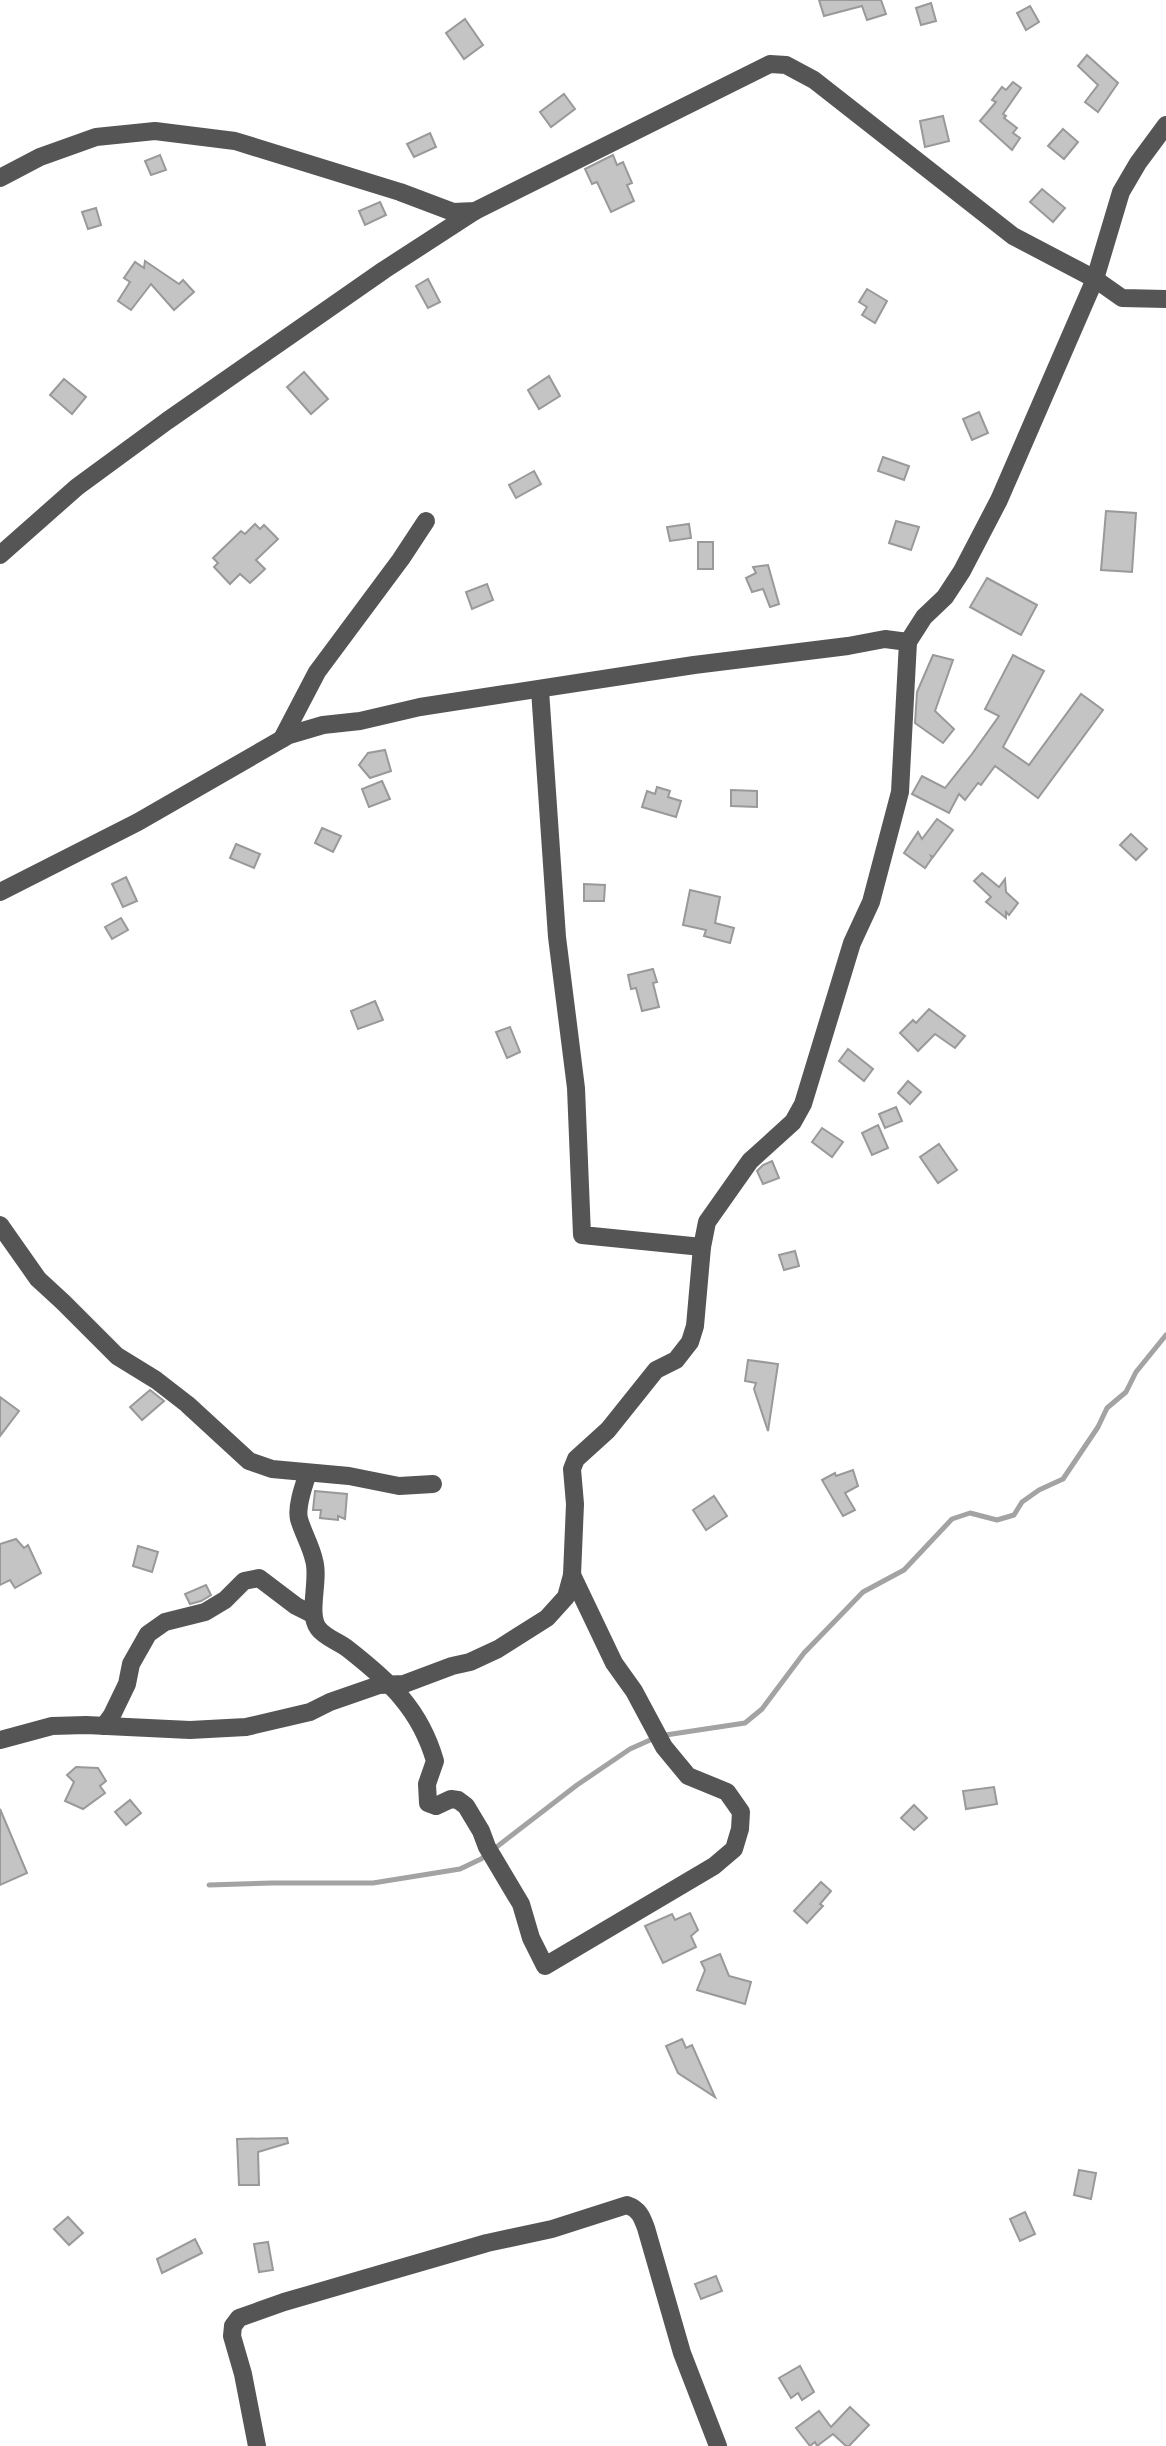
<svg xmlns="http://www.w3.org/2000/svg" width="1166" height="2446" viewBox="0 0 1166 2446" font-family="'PT Sans Narrow',sans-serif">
	<rect width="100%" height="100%" fill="#fff"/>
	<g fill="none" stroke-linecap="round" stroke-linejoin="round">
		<path stroke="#a3a3a3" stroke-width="5" d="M209 1885 272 1883H373L460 1869 481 1859 577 1785 630 1749 659 1736 745 1723 762 1709 804 1653 863 1592 904 1570 952 1519 970 1513 997 1520 1014 1515 1022 1502 1039 1490 1063 1479 1098 1427 1107 1408 1126 1392 1136 1372 1166 1335"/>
	</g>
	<g fill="#c4c4c4" stroke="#999" stroke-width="2">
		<path d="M819 0H881L886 14 867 20 862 6 824 16Z"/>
		<path d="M931 3 936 21 921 25 916 8Z"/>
		<path d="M1030 6 1039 22 1026 30 1017 13Z"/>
		<path d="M465 19 483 45 464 59 446 33Z"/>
		<path d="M1087 55 1118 83 1098 112 1085 102 1098 85 1078 66Z"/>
		<path d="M1013 82 1021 88 1003 114 1006 116 1004 118 1017 128 1013 133 1020 138 1012 150 980 121 996 102 992 100 1002 87 1006 90Z"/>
		<path d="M564 94 575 109 551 127 540 112Z"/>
		<path d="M943 116 949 141 925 147 920 121Z"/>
		<path d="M1063 129 1078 142 1064 159 1048 146Z"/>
		<path d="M430 133 436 147 414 157 407 144Z"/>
		<path d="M160 155 166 170 151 175 145 161Z"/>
		<path d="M613 155 617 165 623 162 632 183 627 185 634 201 611 212 597 182 592 184 585 169Z"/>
		<path d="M1042 189 1065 208 1053 222 1030 202Z"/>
		<path d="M380 202 386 215 365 225 359 211Z"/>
		<path d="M96 208 101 225 88 229 82 212Z"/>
		<path d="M145 261 179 284 183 280 194 292 174 310 151 284 131 310 118 301 130 282 124 278 135 262 144 268Z"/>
		<path d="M428 279 440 302 428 308 416 286Z"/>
		<path d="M867 289 887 301 875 323 862 315 867 307 859 302Z"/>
		<path d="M304 372 328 399 311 414 287 387Z"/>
		<path d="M549 376 560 396 539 409 528 390Z"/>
		<path d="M64 379 86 397 72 414 50 395Z"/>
		<path d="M979 412 988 433 972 440 963 419Z"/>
		<path d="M883 457 909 466 904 480 878 471Z"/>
		<path d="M534 471 541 484 516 498 509 485Z"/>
		<path d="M1106 511 1136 513 1132 572 1101 570Z"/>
		<path d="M896 521 919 527 911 550 889 543Z"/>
		<path d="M255 524 260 529 264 525 278 539 256 560 265 569 250 583 240 574 230 584 214 567 218 563 213 558 241 531 245 534Z"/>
		<path d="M689 524 691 538 670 541 667 527Z"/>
		<rect x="698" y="542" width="15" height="27"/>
		<path d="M768 565 779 604 770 607 763 589 752 592 746 578 756 573 753 567Z"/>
		<path d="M987 578 1037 605 1021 635 970 607Z"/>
		<path d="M487 584 493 600 472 609 466 592Z"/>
		<path d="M933 655 953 660 935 711 954 729 943 743 915 723 917 692Z"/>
		<path d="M1013 655 1044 671 1003 747 1029 765 1081 694 1103 710 1038 798 995 766 981 785 978 783 965 800 959 794 949 813 912 794 922 776 945 788 972 754 999 716 985 709Z"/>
		<path d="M385 750 391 771 370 778 359 765 368 753Z"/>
		<path d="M382 781 390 799 369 807 362 789Z"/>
		<path d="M657 787 670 791 668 797 681 801 676 817 642 807 647 791 655 794Z"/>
		<path d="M731 790 757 791V807L731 806Z"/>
		<path d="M937 819 953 830 933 857 931 856 932 858 925 868 904 853 918 832 922 839Z"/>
		<path d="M322 828 341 836 333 852 315 843Z"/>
		<path d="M1131 834 1147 849 1136 860 1120 845Z"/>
		<path d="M236 844 260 854 254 868 230 858Z"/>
		<path d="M982 873 999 887 1005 879 1006 892 1018 903 1009 915 1006 912V918L986 902 991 897 974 881Z"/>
		<path d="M126 877 137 901 123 907 112 884Z"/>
		<path d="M584 884 605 885 604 901H584Z"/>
		<path d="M690 890 720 897 715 923 734 928 730 943 704 936 706 930 683 925Z"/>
		<path d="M121 918 128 930 112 939 105 927Z"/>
		<path d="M653 969 657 982 653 983 659 1007 642 1011 636 988 631 989 628 975Z"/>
		<path d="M375 1001 383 1020 358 1029 351 1011Z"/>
		<path d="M929 1009 965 1036 955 1048 935 1034 918 1051 900 1033 913 1020 916 1023Z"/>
		<path d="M510 1027 520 1052 507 1058 496 1032Z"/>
		<path d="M848 1049 873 1069 864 1081 839 1061Z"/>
		<path d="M908 1081 921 1092 910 1104 898 1093Z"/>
		<path d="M896 1107 902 1121 885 1128 879 1114Z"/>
		<path d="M878 1125 888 1148 872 1155 862 1133Z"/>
		<path d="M822 1128 843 1142 832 1157 812 1142Z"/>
		<path d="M939 1144 957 1170 938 1183 920 1157Z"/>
		<path d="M772 1161 779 1178 763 1184 757 1171 763 1165Z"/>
		<path d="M795 1251 799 1266 784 1270 779 1255Z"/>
		<path d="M748 1360 778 1364 768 1431 754 1389 756 1383 745 1381Z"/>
		<path d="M150 1390 164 1401 142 1420 130 1407Z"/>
		<path d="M0 1397 19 1411 0 1436Z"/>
		<path d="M853 1470 858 1486 845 1493 855 1510 843 1516 822 1480 835 1473 836 1476Z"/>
		<path d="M315 1491 347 1494 345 1519 338 1516V1520L320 1518 321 1510H313Z"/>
		<path d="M714 1496 727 1516 706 1530 693 1510Z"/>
		<path d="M16 1539 24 1548 28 1545 41 1573 15 1588 10 1580 0 1585V1544Z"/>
		<path d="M138 1546 158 1552 152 1572 133 1566Z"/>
		<path d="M206 1585 211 1595 201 1601 190 1604 185 1594Z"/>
		<path d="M76 1767 98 1768 106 1781 100 1786 105 1793 83 1809 65 1801 74 1782 67 1775Z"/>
		<path d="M994 1787 997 1804 966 1809 963 1791Z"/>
		<path d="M130 1800 141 1813 126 1825 115 1812Z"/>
		<path d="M914 1805 927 1818 914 1830 901 1818Z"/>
		<path d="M0 1809 27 1873 0 1885Z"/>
		<path d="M821 1882 831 1891 820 1904 823 1906 807 1923 794 1911Z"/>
		<path d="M690 1913 698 1930 691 1936 696 1947 663 1963 645 1926 672 1914 675 1920Z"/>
		<path d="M720 1954 729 1976 751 1982 745 2004 697 1990 705 1970 701 1962Z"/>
		<path d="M682 2039 686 2048 692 2045 715 2097 678 2073 666 2046Z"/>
		<path d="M287 2138 288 2143 258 2152 259 2185H239L237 2139Z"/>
		<path d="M1079 2170 1096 2173 1091 2199 1074 2195Z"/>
		<path d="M1025 2212 1035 2234 1020 2241 1010 2219Z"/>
		<path d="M68 2217 83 2233 69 2245 54 2229Z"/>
		<path d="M195 2239 202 2253 162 2273 157 2259Z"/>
		<path d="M268 2242 273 2270 259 2272 254 2244Z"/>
		<path d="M716 2276 722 2291 701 2299 695 2284Z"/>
		<path d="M800 2366 814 2392 802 2400 798 2393 791 2398 779 2378Z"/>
		<path d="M850 2407 869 2425 849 2446H846L833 2434 817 2446 815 2442 810 2446 796 2428 819 2411 831 2427Z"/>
	</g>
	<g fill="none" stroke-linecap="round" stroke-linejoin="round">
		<g stroke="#555" stroke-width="18">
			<path d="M0 178 40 157 96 137 155 131 235 141 400 192 453 212 475 211 770 64 786 65 814 80 1013 236 1095 279 1122 298 1166 299"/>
			<path d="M0 555 77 487 167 421 384 270 475 211"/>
			<path d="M540 690 557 937 576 1088 582 1235 702 1247"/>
			<path d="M282 739 317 672 401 559 426 521"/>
			<path d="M0 892 138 822 289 735 323 725 360 721 420 707 694 665 848 646 885 639 908 642 924 617 945 597 962 571 999 500 1095 279 1121 192 1138 163 1166 125"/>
			<path d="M0 1225 38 1279 63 1302 117 1356 156 1380 187 1404 249 1461 272 1469 349 1476 399 1486 433 1484"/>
			<path d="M308 1473C304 1485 296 1506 299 1519 303 1533 311 1546 314 1560 320 1580 307 1613 318 1628 324 1637 339 1642 348 1649 390 1682 420 1709 435 1761L427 1784 428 1803 436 1806 451 1799 458 1800 466 1806 481 1831 487 1847 521 1904 531 1938 545 1966 714 1866 734 1849 740 1829 741 1812 727 1792 688 1776 664 1747 634 1691 614 1663 572 1575"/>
			<path d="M104 1726 112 1715 127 1684 131 1664 148 1634 165 1622 205 1612 225 1600 244 1581 259 1578 296 1606 312 1614"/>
			<path d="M0 1740 52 1726 86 1725 190 1730 246 1727 310 1712 330 1702 379 1685 404 1684 452 1666 470 1662 498 1649 547 1618 566 1597 572 1575 575 1504 572 1469 576 1459 608 1430 656 1370 676 1360 690 1342 695 1326 702 1247 707 1222 750 1161 793 1122 803 1104 852 943 871 902 900 792 908 642"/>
			<path d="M257 2446 243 2374 232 2336 233 2326 239 2318 284 2302 487 2243 552 2229 627 2205C639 2209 642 2217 646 2228L682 2353 718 2446"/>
		</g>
	</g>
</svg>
